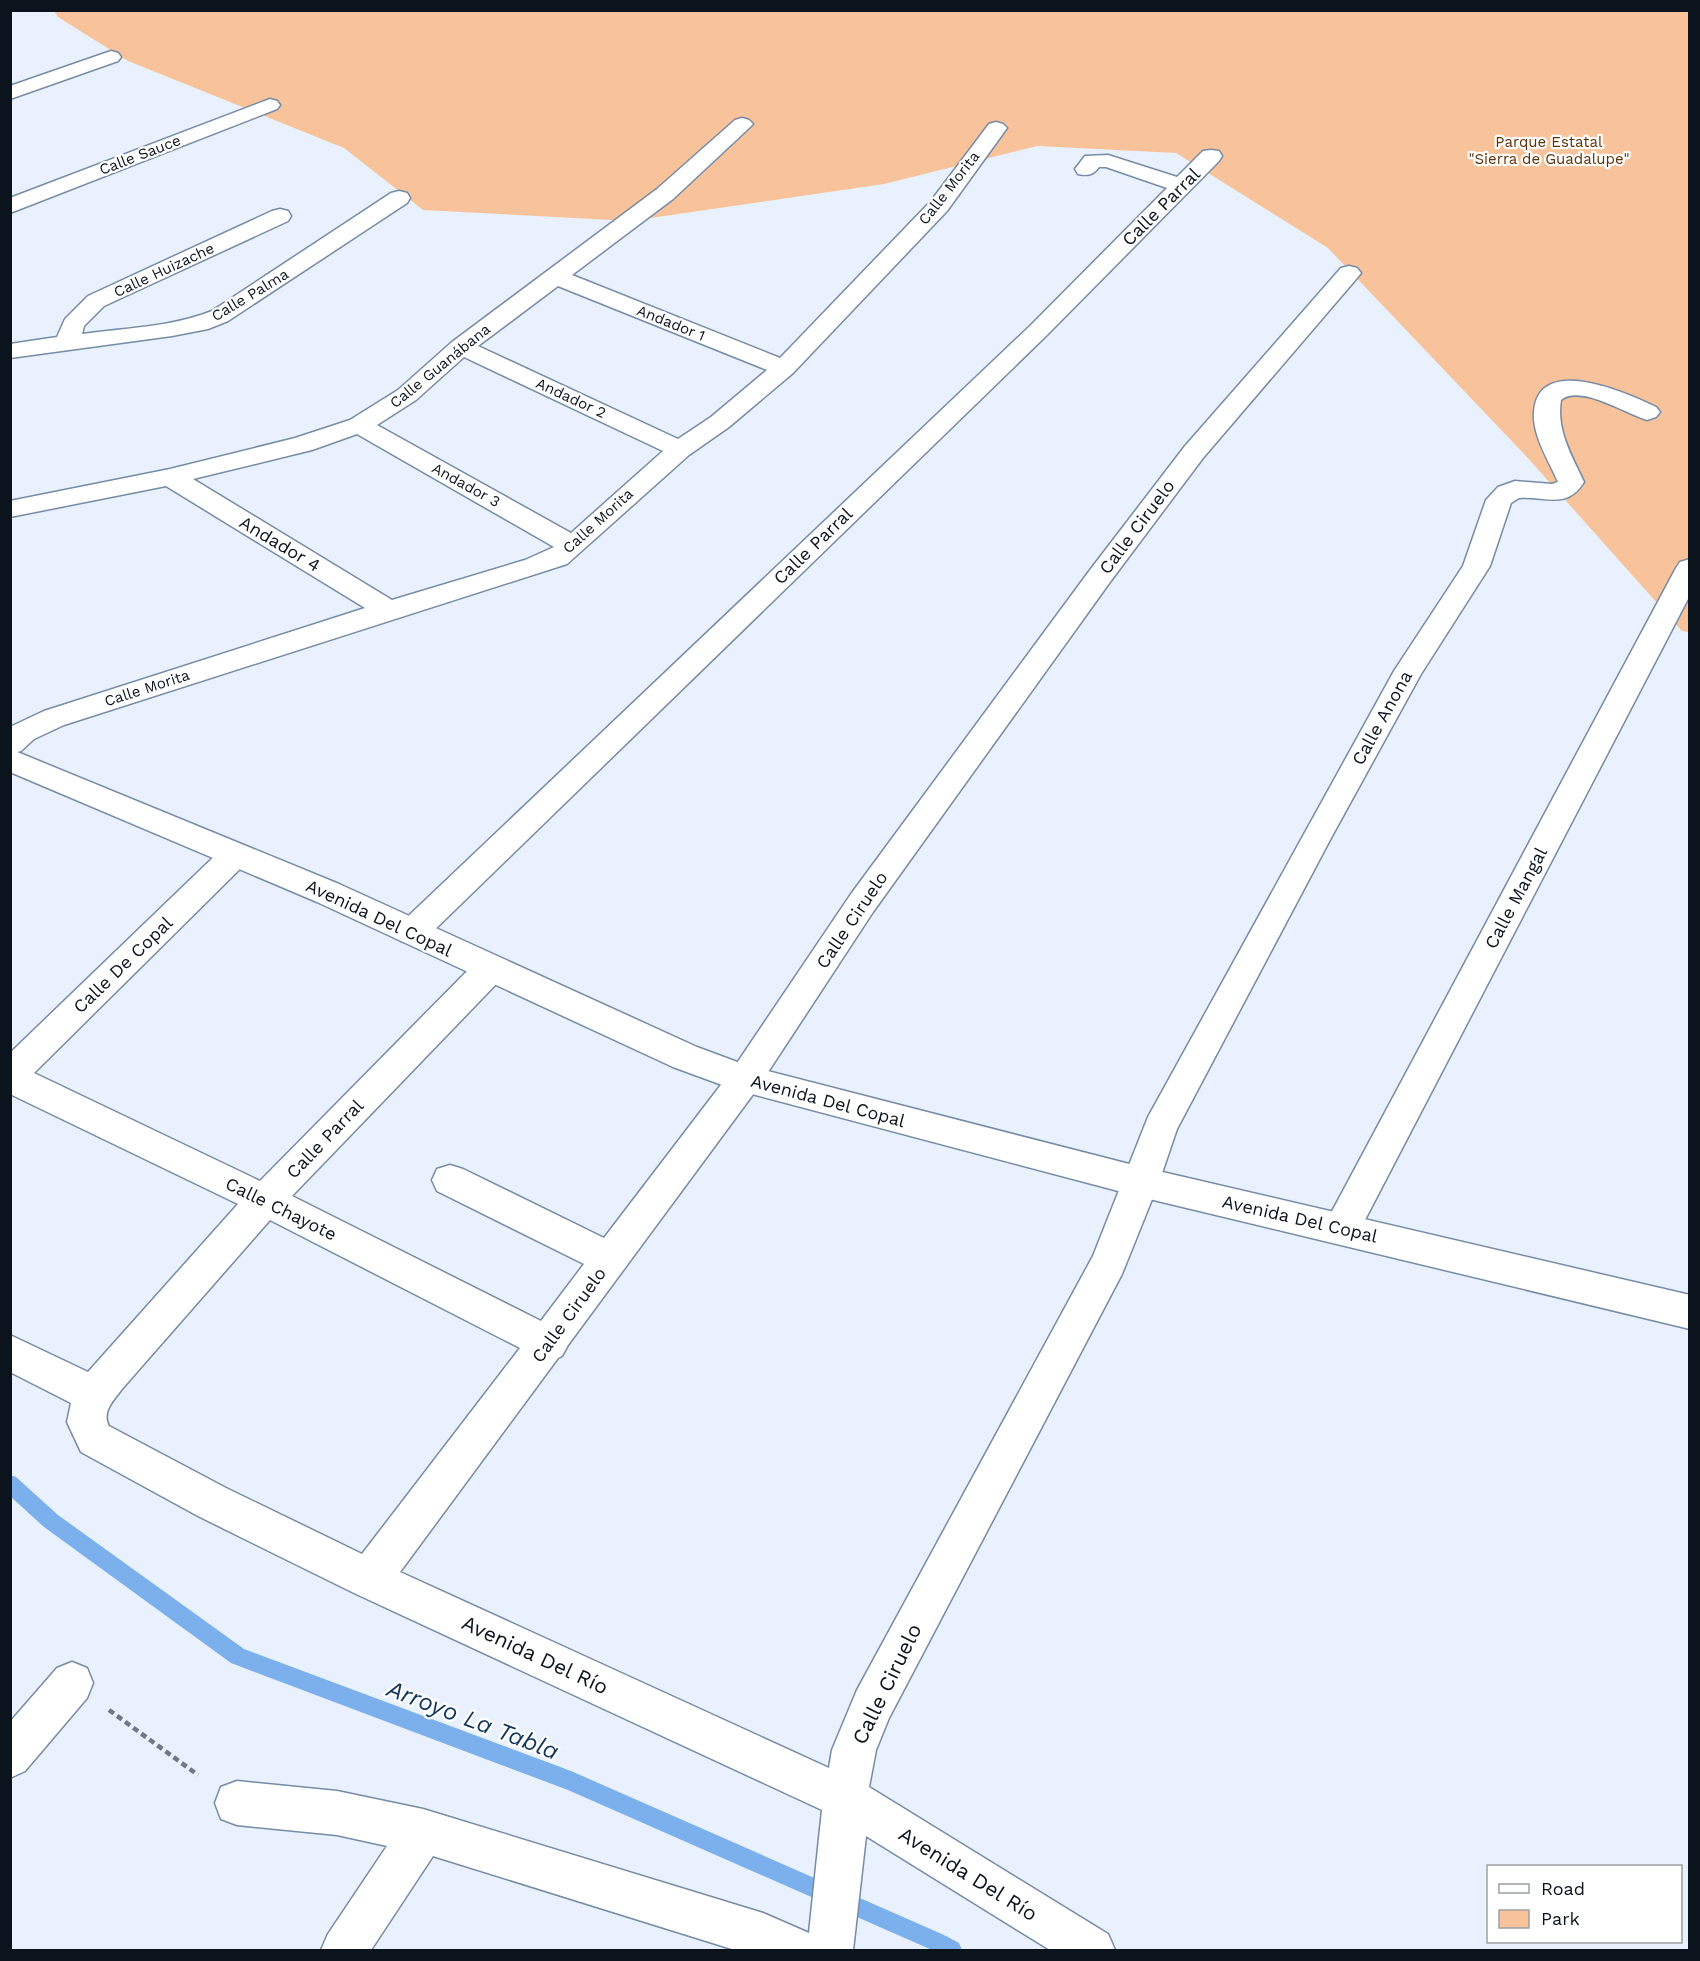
<svg xmlns="http://www.w3.org/2000/svg" width="1700" height="1961" viewBox="0 0 1700 1961" font-family="'Work Sans',sans-serif">
	<rect width="100%" height="100%" fill="#e8f1fd"/>
	<path fill="#f8c39a" d="M54 11H1689V632L1682 631 1526 456 1328 248 1176 153 1037 146 884 184 630 221 423 210 344 148 128 61 58 17Z"/>
	<g fill="none" stroke-linecap="round" stroke-linejoin="round">
		<path fill="#7bb0ed" fill-rule="evenodd" d="M10 1475 16 1477 58 1515 244 1649 571 1771 944 1935 959 1943 962 1950H932L568 1790 231 1663 44 1527 10 1496Z"/>
		<defs>
			<g id="street">
				<path d="M111 51 118 53 121 57 118 61 10 99V86Z"/>
				<path d="M270 99 277 101 280 105 277 109 10 213V198Z"/>
				<path d="M742 118 749 120 753 124 749 128 673 199 572 275 780 358 931 201 989 124 996 122 1003 124 1007 128 947 211 793 373 729 427 689 455 567 564 64 725 34 739 21 751 10 754V727L44 711 365 608 166 486 10 517V501L170 469 295 438 350 420 398 390 452 342 657 189 735 120ZM558 286 767 370 711 417 678 439 478 346ZM464 357 663 451 571 533 377 425 416 400ZM357 434 554 547 525 560 392 600 193 479 312 450Z"/>
				<path d="M1211 150 1219 151 1222 156 1219 161 1047 335 423 941 412 944 401 941 396 932 401 923 1031 325 1167 188 1106 167H1099C1093 175 1088 176 1078 174L1075 169 1085 156 1108 155 1177 177 1203 151Z"/>
				<path d="M399 191 407 193 410 198 407 203 228 321 208 329 172 336 10 358V344L57 337 65 319 88 296 272 211 280 209 288 211 291 216 288 221 104 306 84 326 82 334C125 328 172 327 212 311L391 193Z"/>
				<path d="M1349 266 1357 268 1361 273 1357 278 1203 458 1110 582 873 912 757 1089 568 1345 562 1356 558 1358 400 1572 829 1768 832 1750 857 1690 1093 1256 1148 1117 1394 671 1463 566 1486 500 1498 487 1515 481 1552 484 1558 482C1549 461 1532 435 1534 412 1538 353 1627 393 1656 407L1660 412 1656 417 1647 420C1626 414 1580 384 1561 400 1556 430 1572 456 1584 482 1567 510 1545 496 1519 498L1511 503 1490 566 1421 674 1331 838 1177 1129 1159 1182 1122 1274 889 1718 876 1750 869 1787 1108 1934 1115 1950H1050L866 1836 853 1950H735L433 1856 371 1950H321L328 1934 387 1846 337 1835 237 1825 221 1819 215 1803 221 1787 237 1781 337 1791 423 1809 763 1913 809 1933 822 1810 354 1593 198 1516 81 1452 67 1422 71 1403 10 1372V1335L88 1372 238 1204 10 1094V1053L224 847 235 843 246 847 251 855 246 863 34 1073 260 1181 478 960 490 956 502 960 506 969 502 978 292 1196 541 1321 584 1264 437 1191 432 1180 437 1169 450 1165 463 1169 604 1238 733 1069 851 894 1090 570 1185 446 1341 268ZM270 1220 520 1348 362 1554 226 1488 109 1426C101 1412 114 1400 122 1389Z"/>
				<path d="M1690 559V595L1355 1239 1342 1244 1329 1239 1324 1228 1329 1217 1676 568 1680 562Z"/>
				<path d="M72 1662 87 1668 93 1683 87 1698 25 1771 10 1778V1722L57 1668Z"/>
			</g>
			<path id="secondary" d="M10 749 339 884 697 1047 748 1066 1141 1167 1690 1295V1329L1141 1197 733 1089 673 1067 317 902 10 772Z"/>
		</defs>
		<use href="#street" stroke="#768ba5" stroke-width="3"/>
		<use href="#secondary" stroke="#768ba5" stroke-width="3"/>
		<path stroke="#707882" stroke-width="4.5" stroke-dasharray="6 4" stroke-linecap="butt" d="M109 1710 198 1775"/>
		<use href="#street" fill="#fff" fill-rule="evenodd"/>
		<use href="#secondary" fill="#fff" fill-rule="evenodd"/>
	</g>
	<g text-anchor="middle" stroke-width="4.5" stroke-linejoin="round" paint-order="stroke">
		<g font-size="15" fill="#5d3207" stroke="#fff">
			<text x="1549" y="147">Parque Estatal<tspan x="1549" dy="17">"Sierra de Guadalupe"</tspan></text>
		</g>
		<g font-size="15" fill="#0b131c" stroke="#fff">
			<text transform="translate(140 155) rotate(-21)" y="5">Calle Sauce</text>
			<text transform="translate(949 188) rotate(-52)" y="5">Calle Morita</text>
			<text transform="translate(164 270) rotate(-25)" y="5">Calle Huizache</text>
			<text transform="translate(250 295) rotate(-31)" y="5">Calle Palma</text>
			<text transform="translate(671 323) rotate(22)" y="5">Andador 1</text>
			<text transform="translate(440 366) rotate(-39)" y="5">Calle Guanábana</text>
			<text transform="translate(571 398) rotate(25)" y="5">Andador 2</text>
			<text transform="translate(466 485) rotate(29)" y="5">Andador 3</text>
			<text transform="translate(598 521) rotate(-42)" y="5">Calle Morita</text>
			<text transform="translate(147 688) rotate(-18)" y="5">Calle Morita</text>
		</g>
		<g font-size="18" fill="#0b131c" stroke="#fff">
			<text transform="translate(1161 207) rotate(-45)" y="6">Calle Parral</text>
			<text transform="translate(1137 527) rotate(-53)" y="6">Calle Ciruelo</text>
			<text transform="translate(280 544) rotate(31)" y="6">Andador 4</text>
			<text transform="translate(813 546) rotate(-44)" y="6">Calle Parral</text>
			<text transform="translate(1382 718) rotate(-61)" y="6">Calle Anona</text>
			<text transform="translate(1516 898) rotate(-62)" y="6">Calle Mangal</text>
			<text transform="translate(379 918) rotate(25)" y="6">Avenida Del Copal</text>
			<text transform="translate(852 920) rotate(-56)" y="6">Calle Ciruelo</text>
			<text transform="translate(123 965) rotate(-44)" y="6">Calle De Copal</text>
			<text transform="translate(828 1101) rotate(15)" y="6">Avenida Del Copal</text>
			<text transform="translate(325 1139) rotate(-46)" y="6">Calle Parral</text>
			<text transform="translate(281 1209) rotate(26)" y="6">Calle Chayote</text>
			<text transform="translate(1300 1219) rotate(13)" y="6">Avenida Del Copal</text>
			<text transform="translate(569 1315) rotate(-54)" y="6">Calle Ciruelo</text>
		</g>
		<g font-size="21" fill="#0b131c" stroke="#fff">
			<text transform="translate(535 1655) rotate(25)" y="7">Avenida Del Río</text>
			<text transform="translate(887 1684) rotate(-64)" y="7">Calle Ciruelo</text>
			<text transform="translate(968 1874) rotate(32)" y="7">Avenida Del Río</text>
		</g>
		<g font-size="24" font-style="italic" fill="#10355d" stroke="#fff">
			<text transform="translate(473 1720) rotate(21)" y="8">Arroyo La Tabla</text>
		</g>
	</g>
	<rect width="1700" height="1961" fill="none" stroke="#0b131c" stroke-width="24"/>
	<rect x="1487" y="1865" width="195" height="78" fill="#ffffff" stroke="#9da1a4" stroke-width="1.5"/>
	<rect x="1499" y="1884" width="30" height="9" fill="#ffffff" stroke="#9da1a4" stroke-width="1.5"/>
	<text x="1541" y="1895" font-size="18" fill="#0b131c">Road</text>
	<rect x="1499" y="1910" width="30" height="18" fill="#f8c39a" stroke="#9da1a4" stroke-width="1.5"/>
	<text x="1541" y="1925" font-size="18" fill="#0b131c">Park</text>
</svg>
